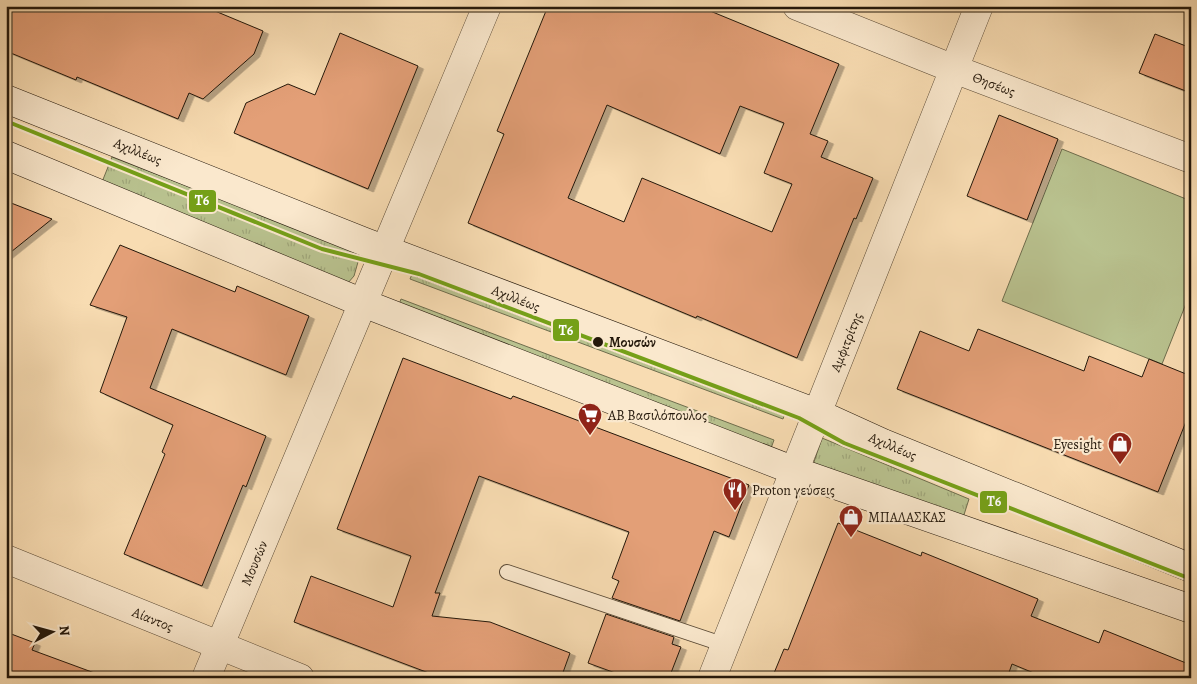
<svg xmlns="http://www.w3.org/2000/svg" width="1197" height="684" viewBox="0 0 1197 684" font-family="Alegreya,serif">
	<defs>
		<pattern id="grass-tufts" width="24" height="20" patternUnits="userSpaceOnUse" patternTransform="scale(1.25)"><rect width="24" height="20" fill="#b9c28f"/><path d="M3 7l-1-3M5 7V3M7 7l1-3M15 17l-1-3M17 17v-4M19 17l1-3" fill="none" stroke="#9fa67a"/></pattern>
		<filter id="shadow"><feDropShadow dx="5.5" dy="3" stdDeviation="0" flood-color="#0004"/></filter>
	</defs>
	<rect width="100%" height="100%" fill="#f8dcb2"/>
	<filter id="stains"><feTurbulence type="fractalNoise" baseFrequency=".004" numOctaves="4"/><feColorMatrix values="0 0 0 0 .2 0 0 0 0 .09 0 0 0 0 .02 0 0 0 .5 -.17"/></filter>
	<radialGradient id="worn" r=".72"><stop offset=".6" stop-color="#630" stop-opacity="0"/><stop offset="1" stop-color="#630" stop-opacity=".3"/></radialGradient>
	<g fill="url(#grass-tufts)" stroke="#6e6d4d">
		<path d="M112 157 333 242 360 255 354 276 347 284 102 182Z"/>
		<path d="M415 267 787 407 783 419 410 279Z"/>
		<path d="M401 299 774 440 770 451 397 310Z"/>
		<path d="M822 438 969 499 962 521 812 468Z"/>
	</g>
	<path fill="#b9c28f" stroke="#6e6d4d" d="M1062 149 1191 201V291L1162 364 1002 301Z"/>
	<g fill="#e39f77" stroke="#24180b" fill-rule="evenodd" filter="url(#shadow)">
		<path d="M6 6H203L263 31 254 54 203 99 189 93 178 119 77 77 76 80 6 51Z"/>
		<path d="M548 6H698L839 64 810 134 828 141 821 157 873 178 856 219 854 218 797 358 697 316 696 318 468 223 504 134 497 131ZM607 105 720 154 740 106 784 123 764 173 792 184 772 232 642 178 624 222 568 198Z"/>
		<path d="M340 33 418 66 368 189 234 133 246 103 288 84 315 95Z"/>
		<path d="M1155 34 1191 48V93L1139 73Z"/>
		<path d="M999 115 1058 139 1027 220 967 196Z"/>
		<path d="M6 201 52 219 6 256Z"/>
		<path d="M120 245 235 292 237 286 309 316 286 375 172 329 150 388 266 436 246 487 243 485 202 586 124 554 165 454 162 452 173 425 100 392 127 317 90 305Z"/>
		<path d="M978 329 1084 371 1089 356 1142 377 1149 359 1191 376V409L1158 492 897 389 920 331 969 351Z"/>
		<path d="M403 358 511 399 513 396 749 485 729 537 714 531 680 621 612 598 619 581 612 578 629 532 479 476 435 593H440L432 616 490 622 570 653 561 678H442L294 622 311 576 393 607 411 556 337 529Z"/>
		<path d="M838 523 921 556 922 552 1038 599 1031 616 1099 643 1104 630 1191 665V678H1046L1012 664 1007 678H772L784 649 788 650Z"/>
		<path d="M606 614 674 637 672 644 681 647 669 678H629L588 663Z"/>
		<path d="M6 632 35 643 32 650 100 675V678H6Z"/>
	</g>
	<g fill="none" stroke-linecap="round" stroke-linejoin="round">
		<defs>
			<path id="lane" d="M507 572 725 645"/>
			<g id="street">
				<path d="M797 6 954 69 1191 159"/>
				<path d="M6 559 300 678"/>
				<path d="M206 678 487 6"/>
				<path d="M712 678 979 6"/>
			</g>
			<g id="secondary">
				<path d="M6 99 365 242 817 413 883 443 1191 568"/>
				<path d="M6 155 363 303 795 471 1191 609"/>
			</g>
		</defs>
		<use href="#lane" stroke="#594935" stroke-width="16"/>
		<use href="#street" stroke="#594935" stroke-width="29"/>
		<use href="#secondary" stroke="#24180b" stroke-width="29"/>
		<use href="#lane" stroke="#fae8cd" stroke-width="14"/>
		<use href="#street" stroke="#fae8cd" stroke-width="28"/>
		<use href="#secondary" stroke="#fae8cd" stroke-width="28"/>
		<defs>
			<path id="tram-1" d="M6 121 322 249 419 274 799 418 844 443 1191 579"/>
		</defs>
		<use href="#tram-1" stroke="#fae8cd" stroke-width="8"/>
		<use href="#tram-1" stroke="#75a018" stroke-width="4"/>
	</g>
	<defs>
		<symbol id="supermarket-pin" viewBox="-11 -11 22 30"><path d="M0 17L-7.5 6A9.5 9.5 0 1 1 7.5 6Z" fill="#8f2418" stroke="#fae8cd"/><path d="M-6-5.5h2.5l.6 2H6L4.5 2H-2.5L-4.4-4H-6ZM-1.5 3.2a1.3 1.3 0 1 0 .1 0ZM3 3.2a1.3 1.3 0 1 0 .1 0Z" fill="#fff"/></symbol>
		<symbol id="shop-pin" viewBox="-11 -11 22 30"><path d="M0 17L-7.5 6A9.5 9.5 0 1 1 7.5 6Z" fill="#8f2418" stroke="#fae8cd"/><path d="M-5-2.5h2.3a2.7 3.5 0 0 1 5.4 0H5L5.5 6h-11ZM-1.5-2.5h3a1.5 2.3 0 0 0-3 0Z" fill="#fff"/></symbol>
		<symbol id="restaurant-pin" viewBox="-11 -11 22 30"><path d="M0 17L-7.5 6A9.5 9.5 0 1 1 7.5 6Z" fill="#8f2418" stroke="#fae8cd"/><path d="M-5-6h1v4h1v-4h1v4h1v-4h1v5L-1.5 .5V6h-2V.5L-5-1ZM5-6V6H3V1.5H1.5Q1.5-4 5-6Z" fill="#fff"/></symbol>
	</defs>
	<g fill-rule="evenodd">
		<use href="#supermarket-pin" x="576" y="401" width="28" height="38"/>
		<use href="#shop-pin" x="1106" y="430" width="28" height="38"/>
		<use href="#restaurant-pin" x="721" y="476" width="28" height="38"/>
		<use href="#shop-pin" x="837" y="503" width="28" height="38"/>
	</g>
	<circle fill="#24180b" stroke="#fae8cd" stroke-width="2" cx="598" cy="342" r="6"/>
	<g text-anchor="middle" stroke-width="4.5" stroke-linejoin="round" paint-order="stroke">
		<g font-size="14" fill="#24180b" stroke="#fae8cd">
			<text transform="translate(994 84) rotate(21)" y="5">Θησέως</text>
			<text transform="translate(138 151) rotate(22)" y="5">Αχιλλέως</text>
			<text transform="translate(516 298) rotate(21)" y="5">Αχιλλέως</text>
			<text transform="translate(846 342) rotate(-68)" y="5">Αμφιτρίτης</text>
			<text transform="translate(893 446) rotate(23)" y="5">Αχιλλέως</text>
			<text transform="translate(254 563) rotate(-67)" y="5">Μουσών</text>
			<text transform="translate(153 619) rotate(22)" y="5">Αίαντος</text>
		</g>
		<g font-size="14" font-weight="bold" fill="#24180b" stroke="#fae8cd" text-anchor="start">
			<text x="609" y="347">Μουσών</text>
		</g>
		<g font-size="14" fill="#24180b" stroke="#fae8cd" text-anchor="start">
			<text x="608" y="420">ΑΒ Βασιλόπουλος</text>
			<text x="1102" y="449" text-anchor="end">Eyesight</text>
			<text x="752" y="495">Proton γεύσεις</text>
			<text x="868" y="522">ΜΠΑΛΑΣΚΑΣ</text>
		</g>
	</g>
	<g stroke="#fae8cd" stroke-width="2">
		<rect x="188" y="189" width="29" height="24" rx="5" fill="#75a018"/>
		<rect x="552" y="318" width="28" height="24" rx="5" fill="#75a018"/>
		<rect x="979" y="490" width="29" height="24" rx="5" fill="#75a018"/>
	</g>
	<g font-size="14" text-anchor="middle" font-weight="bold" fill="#fff">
		<text x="202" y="205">Τ6</text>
		<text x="566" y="335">Τ6</text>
		<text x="994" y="506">Τ6</text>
	</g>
	<rect width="1197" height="684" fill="none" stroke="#f8dcb2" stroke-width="25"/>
	<rect x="8" y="8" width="1182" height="669" fill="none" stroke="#24180b" stroke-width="2.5"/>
	<rect x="12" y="12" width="1172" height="659" fill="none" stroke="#24180b"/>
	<g transform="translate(52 632) rotate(84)" stroke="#fae8cd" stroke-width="4" paint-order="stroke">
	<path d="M0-4L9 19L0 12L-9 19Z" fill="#24180b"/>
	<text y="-8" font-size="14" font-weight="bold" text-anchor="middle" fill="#24180b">N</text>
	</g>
	<rect width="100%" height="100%" filter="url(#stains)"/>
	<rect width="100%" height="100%" fill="url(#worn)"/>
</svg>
